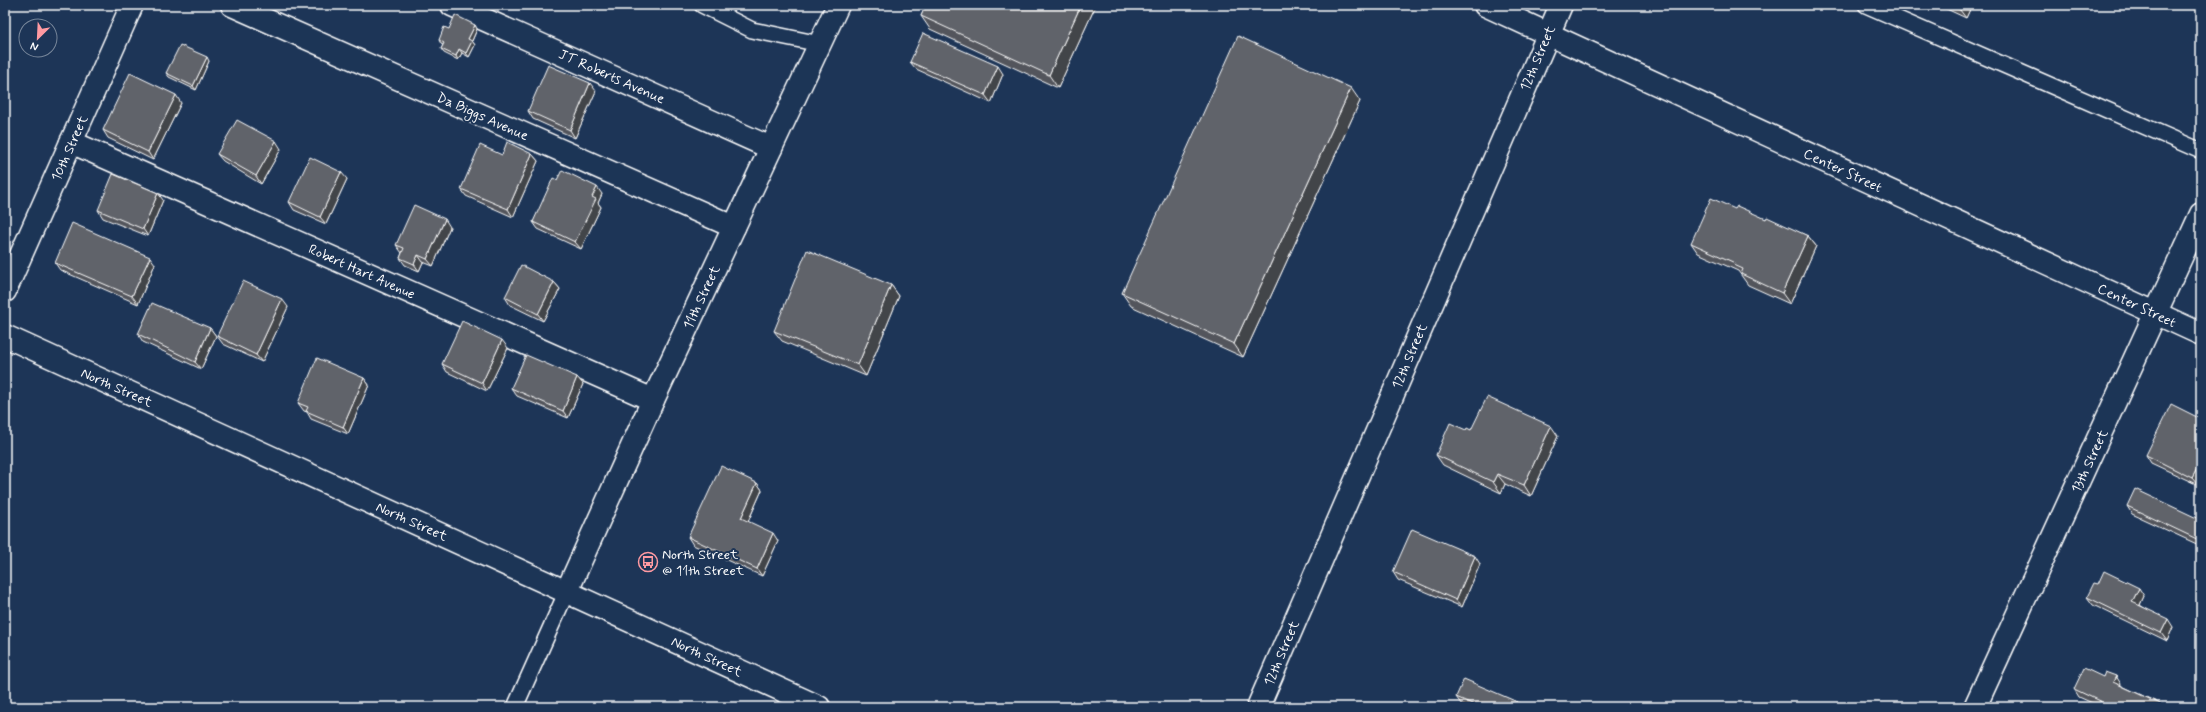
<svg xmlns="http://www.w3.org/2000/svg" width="2206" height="712" viewBox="0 0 2206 712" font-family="Mynerve,sans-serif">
	<rect width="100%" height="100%" fill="#1d3557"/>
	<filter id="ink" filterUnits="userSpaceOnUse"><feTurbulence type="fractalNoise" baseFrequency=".025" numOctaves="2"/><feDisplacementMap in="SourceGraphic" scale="8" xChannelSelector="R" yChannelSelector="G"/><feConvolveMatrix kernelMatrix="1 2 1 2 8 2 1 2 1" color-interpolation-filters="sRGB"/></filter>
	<g filter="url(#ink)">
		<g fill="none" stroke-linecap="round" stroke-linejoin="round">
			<defs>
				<g id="lane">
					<path d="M702 5 752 30 820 44"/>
					<path d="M1866 5 2201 151"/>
					<path d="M515 707 567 591"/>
				</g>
				<g id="street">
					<path d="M232 5 734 227"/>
					<path d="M452 5 771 148"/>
					<path d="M1485 5 2201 334"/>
					<path d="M71 142 653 400"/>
					<path d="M5 291 132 5"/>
					<path d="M5 336 819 707"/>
					<path d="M567 591 653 400 838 5"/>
					<path d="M1258 707 1561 5"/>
					<path d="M1975 707 2201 214"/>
				</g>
			</defs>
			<use href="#lane" stroke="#fff" stroke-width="18"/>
			<use href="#street" stroke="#fff" stroke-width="25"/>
			<use href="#lane" stroke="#1d3557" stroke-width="15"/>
			<use href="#street" stroke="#1d3557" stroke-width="22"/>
		</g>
		<g fill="#53555b" stroke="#fff">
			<path d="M926 5H1096L1058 88 930 29 921 16Z"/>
			<path d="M1938 5H1972L1966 18Z"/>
			<path d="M475 25 477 29 472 41 475 45 469 57 462 53 458 60 444 53 441 49 443 45 441 44 439 40 449 29Z"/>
			<path d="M209 61 196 90 169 77 166 73Z"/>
			<path d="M910 62 1003 74 991 103 916 69Z"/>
			<path d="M596 91 575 138 533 119 528 111Z"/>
			<path d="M1360 101 1243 357 1131 306 1122 293Z"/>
			<path d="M181 103 153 160 108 138 103 130Z"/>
			<path d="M281 149 261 184 223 161 217 154Z"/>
			<path d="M532 154 538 161 513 217 466 196 461 189 502 155Z"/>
			<path d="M347 179 326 224 294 210 289 202Z"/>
			<path d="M557 180 602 194 598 203 601 207 581 249 538 229 533 222Z"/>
			<path d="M163 200 148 236 103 218 98 210Z"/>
			<path d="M1735 209 1766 219 1808 236 1816 246 1790 304 1748 285 1738 271 1698 253 1691 243Z"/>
			<path d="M450 227 433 266 423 262 419 271 405 265 400 258 402 253 396 245Z"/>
			<path d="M55 263 155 264 138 304 60 270Z"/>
			<path d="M554 282 560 289 543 321 510 305 505 297Z"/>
			<path d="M891 285 899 296 866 376 782 341 774 331Z"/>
			<path d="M288 307 262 362 223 344 217 336Z"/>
			<path d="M210 328 216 336 201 369 143 342 138 334Z"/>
			<path d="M508 348 487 391 447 372 442 364Z"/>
			<path d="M577 377 583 384 568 418 517 396 511 388Z"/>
			<path d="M364 378 369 385 348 434 311 419 307 412 304 411 298 403Z"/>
			<path d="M2201 419V479L2198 485 2151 463 2146 455Z"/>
			<path d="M1466 430H1471L1558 436 1531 496 1505 484 1501 493 1443 465 1436 455Z"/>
			<path d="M757 483 762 490 748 522 778 541 762 576 693 545 688 537Z"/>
			<path d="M2127 506 2201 520V546L2132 514Z"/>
			<path d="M1480 564 1462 607 1398 580 1393 572Z"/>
			<path d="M2098 584 2144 596 2140 605 2173 627 2167 641 2093 605 2087 597Z"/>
			<path d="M2103 677 2121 684 2120 685 2167 707H2101L2079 697 2074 689Z"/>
			<path d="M1456 697 1529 707H1467L1462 705Z"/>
		</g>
		<g fill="#43454a" stroke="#fff">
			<path d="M1081 5H1096L1058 88 1049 75Z"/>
			<path d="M1963 5H1972L1966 18 1960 10Z"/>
			<path d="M475 25 477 29 471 43 468 39Z"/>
			<path d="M472 41 475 45 469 57 466 53Z"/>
			<path d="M459 49 462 53 458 60 456 56Z"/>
			<path d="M207 57 209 61 196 90 193 86Z"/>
			<path d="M998 66 1003 74 991 103 985 95Z"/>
			<path d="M590 83 596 91 575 138 570 130Z"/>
			<path d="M1351 88 1360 101 1243 357 1234 344Z"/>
			<path d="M176 95 181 103 153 160 148 152Z"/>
			<path d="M276 141 281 149 261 184 256 176Z"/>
			<path d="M532 154 538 161 513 217 508 209Z"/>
			<path d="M341 172 347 179 326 224 320 217Z"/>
			<path d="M597 187 602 194 598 203 601 207 581 249 575 242 592 197Z"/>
			<path d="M158 193 163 200 148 236 143 229Z"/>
			<path d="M445 219 450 227 433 266 427 259Z"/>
			<path d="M1808 236 1816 246 1790 304 1782 293Z"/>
			<path d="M418 255 423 262 419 271 414 264Z"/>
			<path d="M150 257 155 264 138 304 132 296Z"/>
			<path d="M554 282 560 289 543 321 538 314Z"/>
			<path d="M891 285 899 296 866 376 858 365Z"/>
			<path d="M282 299 288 307 262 362 256 355Z"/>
			<path d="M210 328 216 336 201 369 195 362Z"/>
			<path d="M502 340 508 348 487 391 482 383Z"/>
			<path d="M577 377 583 384 568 418 563 411Z"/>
			<path d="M364 378 369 385 348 434 343 427Z"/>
			<path d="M1551 426 1558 436 1531 496 1524 485Z"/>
			<path d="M2201 461V479L2198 485 2192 478Z"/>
			<path d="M1497 474 1505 484 1501 493 1493 482Z"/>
			<path d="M757 483 762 490 746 526 741 518Z"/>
			<path d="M773 533 778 541 762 576 757 569Z"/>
			<path d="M1475 556 1480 564 1462 607 1456 600Z"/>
			<path d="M2139 588 2144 596 2138 609 2132 602Z"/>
			<path d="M2168 619 2173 627 2167 641 2161 633Z"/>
			<path d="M2116 676 2121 684 2119 690 2113 682Z"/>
		</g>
		<g fill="#60636a" stroke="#fff">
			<path d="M926 5H1081L1049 75 921 16Z"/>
			<path d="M1950 5H1963L1960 10Z"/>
			<path d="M455 15 475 25 468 39 472 41 466 53 459 49 456 56 441 49 444 43 439 40 444 27 449 29Z"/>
			<path d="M923 33 998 66 985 95 910 62Z"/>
			<path d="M1238 36 1351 88 1234 344 1122 293Z"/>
			<path d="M180 45 207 57 193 86 166 73Z"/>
			<path d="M548 65 590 83 570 130 528 111Z"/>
			<path d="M130 73 176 95 148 152 103 130Z"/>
			<path d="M237 120 276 141 256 176 217 154Z"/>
			<path d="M507 142 532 154 508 209 461 189 480 145 502 155Z"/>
			<path d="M310 157 341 172 320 217 289 202Z"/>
			<path d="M562 170 597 187 592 197 596 199 575 242 533 222 553 178 557 180Z"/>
			<path d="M113 174 158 193 143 229 98 210Z"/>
			<path d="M1711 198 1735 209 1737 206 1766 219 1767 217 1808 236 1782 293 1741 274 1743 269 1734 265 1735 263 1691 243Z"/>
			<path d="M414 205 445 219 427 259 418 255 414 264 400 258 404 248 396 245Z"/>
			<path d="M72 223 150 257 132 296 55 263Z"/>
			<path d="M807 250 891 285 858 365 774 331Z"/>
			<path d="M521 265 554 282 538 314 505 297Z"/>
			<path d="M243 281 282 299 256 355 217 336Z"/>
			<path d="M152 303 210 328 195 362 138 334Z"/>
			<path d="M462 321 502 340 482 383 442 364Z"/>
			<path d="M526 355 577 377 563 411 511 388Z"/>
			<path d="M317 358 364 378 343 427 306 411 308 407 298 403Z"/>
			<path d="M1487 397 1551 426 1524 485 1497 474 1493 482 1436 455 1450 423 1466 430 1467 428 1471 430Z"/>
			<path d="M2171 404 2201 419V461L2192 478 2146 455Z"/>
			<path d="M721 466 757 483 741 518 773 533 757 569 688 537Z"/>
			<path d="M2135 489 2201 520V541L2127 506Z"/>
			<path d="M1412 529 1475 556 1456 600 1393 572Z"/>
			<path d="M2104 571 2139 588 2132 602 2168 619 2161 633 2087 597 2094 583 2098 584Z"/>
			<path d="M2084 668 2103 677 2105 672 2116 676 2113 682 2167 707H2112L2074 689Z"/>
			<path d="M1464 679 1529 707H1479L1456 697Z"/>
		</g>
	</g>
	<defs>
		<symbol id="bus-ring" viewBox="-11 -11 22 22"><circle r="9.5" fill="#1d3557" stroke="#ff9aa2" stroke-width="1.5"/><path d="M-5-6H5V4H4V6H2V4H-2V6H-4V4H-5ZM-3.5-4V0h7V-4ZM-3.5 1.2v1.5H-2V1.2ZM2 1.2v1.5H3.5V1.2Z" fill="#ff9aa2"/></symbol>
	</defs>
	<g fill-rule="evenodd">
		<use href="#bus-ring" x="637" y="551" width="22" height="22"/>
	</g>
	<g text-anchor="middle" stroke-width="4" stroke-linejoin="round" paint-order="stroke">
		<g font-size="14" fill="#fff" stroke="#1d3557">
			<text transform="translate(1537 58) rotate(-67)" y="5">12th Street</text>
			<text transform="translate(612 76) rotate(24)" y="5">JT Roberts Avenue</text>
			<text transform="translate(483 116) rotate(24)" y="5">Da Biggs Avenue</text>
			<text transform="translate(69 148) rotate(-66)" y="5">10th Street</text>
			<text transform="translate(1843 170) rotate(25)" y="5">Center Street</text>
			<text transform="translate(362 271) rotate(24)" y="5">Robert Hart Avenue</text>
			<text transform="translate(701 297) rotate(-65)" y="5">11th Street</text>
			<text transform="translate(2137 305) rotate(25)" y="5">Center Street</text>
			<text transform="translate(1409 356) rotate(-67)" y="5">12th Street</text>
			<text transform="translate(117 387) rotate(24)" y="5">North Street</text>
			<text transform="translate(2089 461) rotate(-65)" y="5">13th Street</text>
			<text transform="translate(412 521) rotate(24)" y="5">North Street</text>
			<text transform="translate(1281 653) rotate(-67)" y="5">12th Street</text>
			<text transform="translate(707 656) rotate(25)" y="5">North Street</text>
		</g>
		<g font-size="14" fill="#fff" stroke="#1d3557" text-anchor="start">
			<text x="662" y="559">North Street<tspan x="662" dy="16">@ 11th Street</tspan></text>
		</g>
	</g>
	<rect width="2206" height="712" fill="none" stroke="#1d3557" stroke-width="20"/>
	<rect x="10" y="10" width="2186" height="692" fill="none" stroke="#fff" stroke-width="1.5" filter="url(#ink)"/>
	<g transform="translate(38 38) rotate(204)"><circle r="19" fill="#1d3557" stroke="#77869a"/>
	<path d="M0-3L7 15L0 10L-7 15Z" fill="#ff9aa2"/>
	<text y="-6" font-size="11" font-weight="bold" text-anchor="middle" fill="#ffffff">N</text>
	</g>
</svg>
